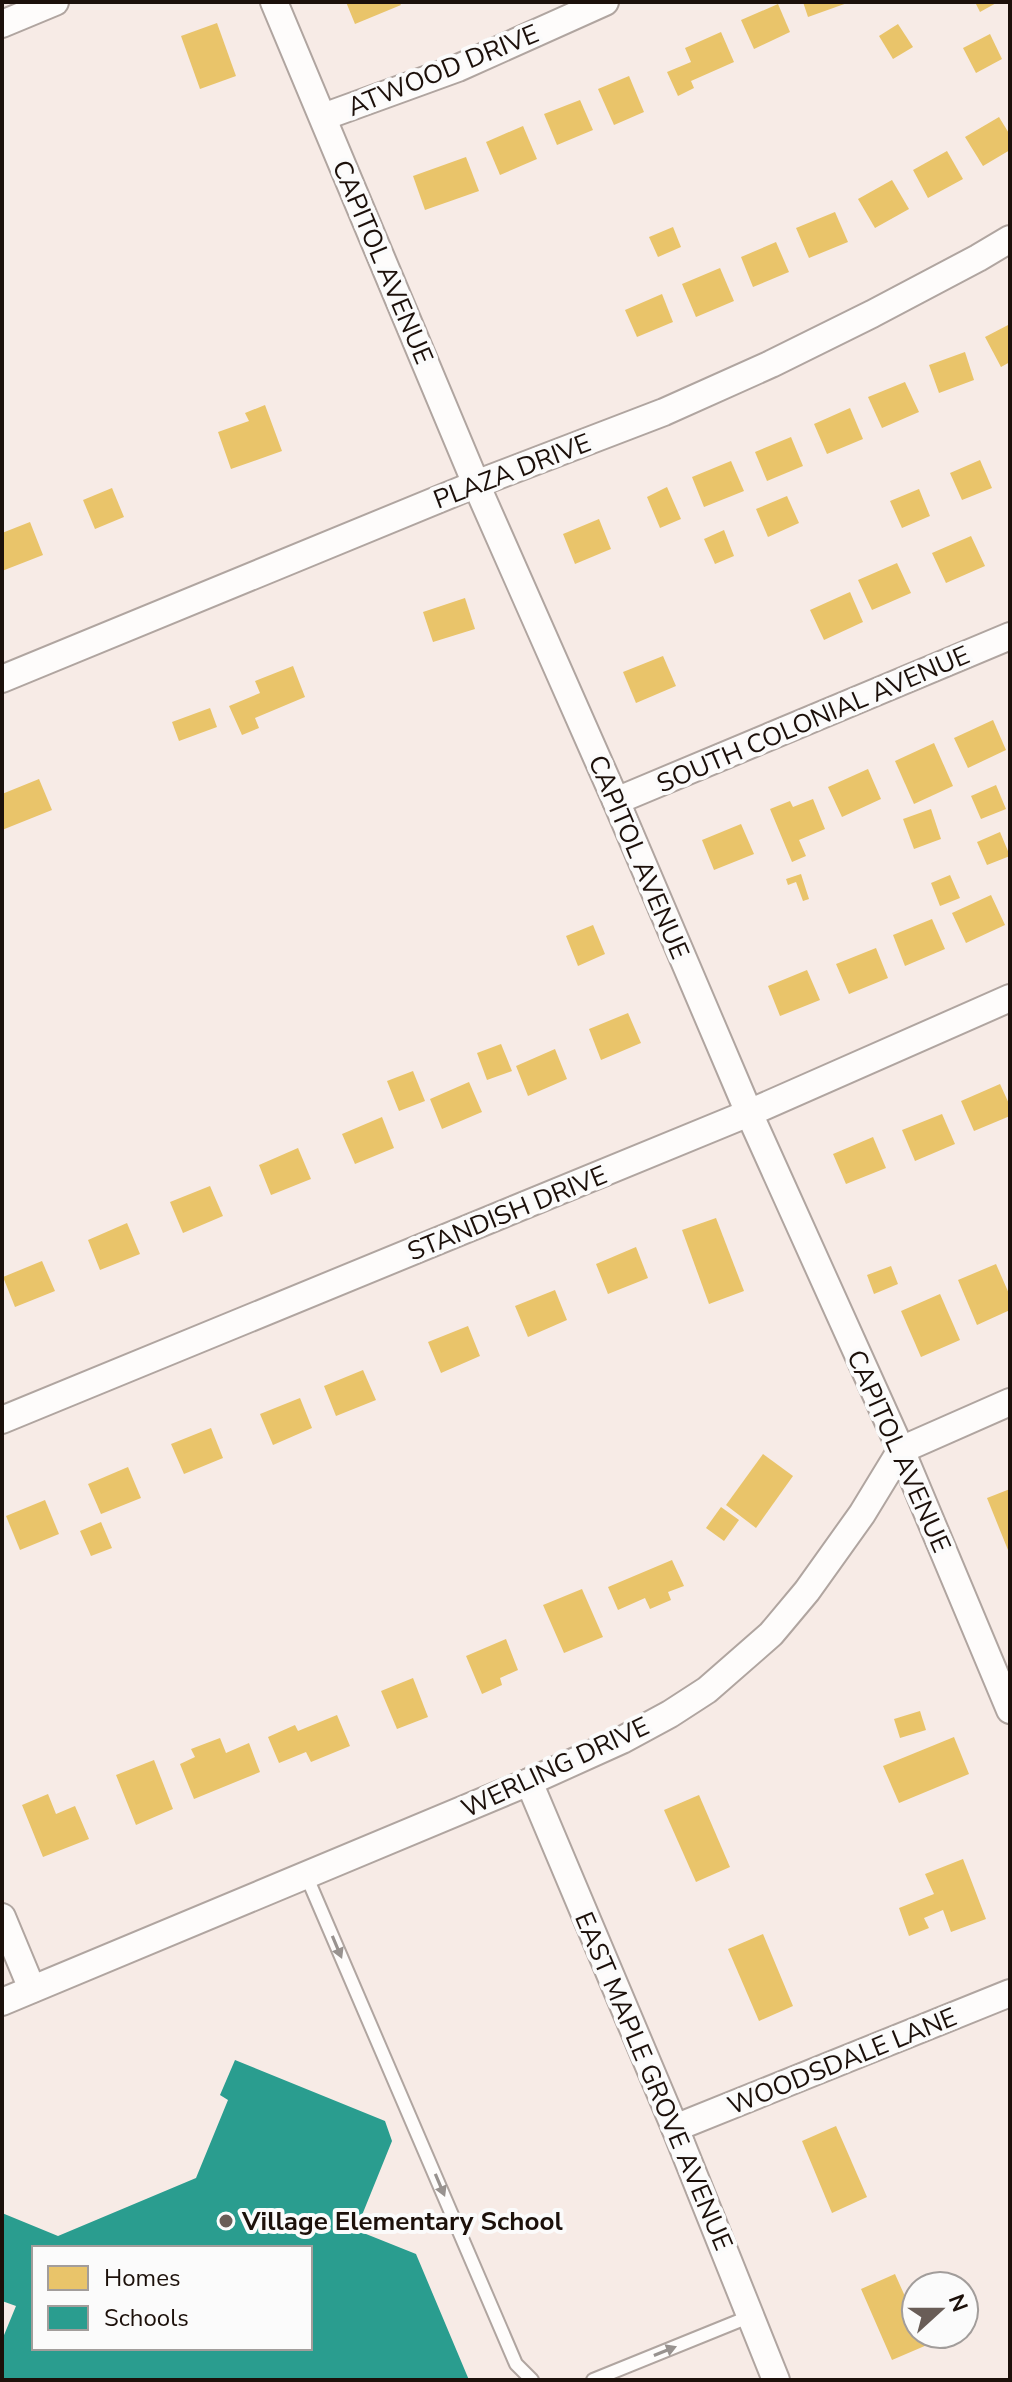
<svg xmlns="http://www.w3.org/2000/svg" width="1012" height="2382" viewBox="0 0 1012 2382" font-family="'Nunito Sans',sans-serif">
	<rect width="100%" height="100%" fill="#f7ebe6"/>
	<g fill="#e9c46a">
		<path d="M346 2H399L401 5 355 24Z"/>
		<path d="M803 2H850L808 17Z"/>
		<path d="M975 2H998L980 12Z"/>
		<path d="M778 4 790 32 754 49 741 20Z"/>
		<path d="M217 23 236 76 200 89 181 36Z"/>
		<path d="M898 24 913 47 893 59 879 36Z"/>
		<path d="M721 32 734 62 691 81 694 88 678 96 667 72 691 62 685 48Z"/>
		<path d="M990 34 1002 59 976 73 963 48Z"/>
		<path d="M629 76 644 112 614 125 598 89Z"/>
		<path d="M580 100 593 130 557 145 544 114Z"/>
		<path d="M999 117 1010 135V150L983 166 965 137Z"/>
		<path d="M523 126 537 159 500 175 486 142Z"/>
		<path d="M947 151 963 179 928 198 913 170Z"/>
		<path d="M466 157 479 191 425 210 413 176Z"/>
		<path d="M892 180 909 209 875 228 858 199Z"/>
		<path d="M835 212 848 242 809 258 796 228Z"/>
		<path d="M673 227 681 247 658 257 649 237Z"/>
		<path d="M776 242 789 272 753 287 741 257Z"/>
		<path d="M720 268 734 301 696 317 682 284Z"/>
		<path d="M662 294 673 322 637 337 625 310Z"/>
		<path d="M1010 324V362L1001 367 985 337Z"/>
		<path d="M965 352 974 380 939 393 929 365Z"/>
		<path d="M905 382 919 412 882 428 868 397Z"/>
		<path d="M265 405 282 451 231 469 218 432 249 421 245 413Z"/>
		<path d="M850 408 863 439 827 454 814 424Z"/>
		<path d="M791 437 803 466 767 481 755 452Z"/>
		<path d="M980 460 992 488 962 500 950 473Z"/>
		<path d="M731 461 744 491 704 507 692 477Z"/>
		<path d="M667 487 681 519 660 528 647 497Z"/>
		<path d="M112 488 124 517 95 529 83 500Z"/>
		<path d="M919 489 930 516 902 528 890 501Z"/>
		<path d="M787 496 799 523 768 537 756 509Z"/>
		<path d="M599 519 611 549 575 564 563 534Z"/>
		<path d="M30 522 43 555 2 571V533Z"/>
		<path d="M724 530 734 556 715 564 704 539Z"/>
		<path d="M971 536 985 566 946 583 932 553Z"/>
		<path d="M897 563 911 593 872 610 858 580Z"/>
		<path d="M850 592 863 622 824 640 810 610Z"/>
		<path d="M465 598 475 629 433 642 423 612Z"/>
		<path d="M663 656 676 686 636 703 623 672Z"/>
		<path d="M293 666 305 697 255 718 259 728 242 735 229 706 260 693 255 681Z"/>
		<path d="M210 708 217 727 179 741 172 722Z"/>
		<path d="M993 720 1006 750 968 768 954 738Z"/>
		<path d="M934 743 953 786 914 804 895 761Z"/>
		<path d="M868 769 881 799 842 817 828 787Z"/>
		<path d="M39 779 52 810 2 830V794Z"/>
		<path d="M996 785 1006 809 981 819 971 796Z"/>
		<path d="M813 799 825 829 799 840 806 856 792 862 770 809 790 801 793 807Z"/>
		<path d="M931 809 941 839 914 849 903 819Z"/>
		<path d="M741 824 754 854 714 870 702 840Z"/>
		<path d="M1000 832 1010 856 987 865 977 842Z"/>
		<path d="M801 874 809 899 803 901 796 882 788 885 786 879Z"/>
		<path d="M950 875 960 898 940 906 931 883Z"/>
		<path d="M991 895 1005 925 966 943 952 913Z"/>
		<path d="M932 919 945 949 905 966 893 935Z"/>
		<path d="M593 925 605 954 578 966 566 936Z"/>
		<path d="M876 948 888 978 849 994 836 964Z"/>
		<path d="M807 970 820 1000 780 1016 768 986Z"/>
		<path d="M628 1013 641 1043 601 1060 589 1029Z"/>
		<path d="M501 1044 512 1071 487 1080 477 1053Z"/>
		<path d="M555 1049 567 1079 528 1096 516 1066Z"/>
		<path d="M413 1071 425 1101 399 1111 387 1081Z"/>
		<path d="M469 1082 482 1112 442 1129 430 1099Z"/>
		<path d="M1000 1084 1010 1106V1116L974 1131 961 1101Z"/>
		<path d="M942 1114 955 1144 915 1161 902 1130Z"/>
		<path d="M382 1117 394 1148 355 1164 342 1134Z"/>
		<path d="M873 1137 886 1168 846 1184 833 1154Z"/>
		<path d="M298 1148 311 1179 271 1195 259 1165Z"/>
		<path d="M210 1186 223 1216 183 1233 170 1202Z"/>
		<path d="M716 1218 744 1291 709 1304 682 1230Z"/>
		<path d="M127 1223 140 1254 100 1270 88 1240Z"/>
		<path d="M636 1247 648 1278 608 1294 596 1264Z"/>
		<path d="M42 1261 55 1291 15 1307 3 1277Z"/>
		<path d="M996 1264 1010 1296V1310L977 1325 958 1280Z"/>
		<path d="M891 1266 898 1284 874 1294 867 1275Z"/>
		<path d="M555 1290 567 1320 528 1337 515 1306Z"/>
		<path d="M940 1294 960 1340 921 1357 901 1311Z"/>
		<path d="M468 1326 480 1356 441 1373 428 1342Z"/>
		<path d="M363 1370 376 1400 336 1416 324 1386Z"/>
		<path d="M300 1398 312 1428 273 1445 260 1414Z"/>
		<path d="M211 1428 223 1458 184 1474 171 1444Z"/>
		<path d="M763 1454 793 1476 756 1528 726 1505Z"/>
		<path d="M128 1467 141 1498 101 1514 88 1484Z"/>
		<path d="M1010 1489V1555L987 1498Z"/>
		<path d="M45 1500 59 1534 20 1550 6 1516Z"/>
		<path d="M721 1507 739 1520 724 1541 706 1528Z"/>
		<path d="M101 1522 112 1548 91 1556 80 1531Z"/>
		<path d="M672 1560 684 1586 668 1592 671 1600 650 1609 645 1598 618 1610 608 1587Z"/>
		<path d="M582 1589 603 1637 564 1653 543 1605Z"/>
		<path d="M506 1639 518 1670 500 1678 502 1685 482 1694 466 1656Z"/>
		<path d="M413 1678 428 1717 397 1729 381 1691Z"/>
		<path d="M920 1711 926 1730 900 1738 894 1719Z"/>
		<path d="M337 1715 350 1746 311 1762 306 1752 279 1763 268 1737 295 1725 298 1731Z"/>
		<path d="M954 1737 969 1774 899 1803 883 1766Z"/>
		<path d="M220 1738 226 1753 249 1743 260 1772 194 1799 180 1764 195 1757 191 1749Z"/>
		<path d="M154 1760 173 1809 136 1825 116 1775Z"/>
		<path d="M48 1794 56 1814 75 1806 89 1839 43 1857 22 1805Z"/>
		<path d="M699 1795 730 1867 696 1882 664 1810Z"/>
		<path d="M963 1859 986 1919 951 1932 943 1910 924 1918 929 1928 909 1936 899 1908 934 1894 925 1874Z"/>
		<path d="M763 1934 793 2006 759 2021 728 1949Z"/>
		<path d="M836 2126 867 2197 832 2213 802 2141Z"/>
		<path d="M895 2274 916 2321V2334H922L927 2345 892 2360 861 2289Z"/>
	</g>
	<path fill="#2a9d8f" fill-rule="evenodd" d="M235 2060 385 2121 392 2141 356 2230 416 2254 469 2380H378L377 2378 372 2380H2V2340L16 2306 2 2301V2213L58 2236 196 2178 228 2100 220 2095ZM34 2248H310V2348H34Z"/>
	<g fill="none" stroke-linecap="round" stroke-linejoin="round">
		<defs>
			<g id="service">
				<path d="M306 1875 516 2364 532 2380"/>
				<path d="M593 2380 751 2316"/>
			</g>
			<g id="minor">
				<path d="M274 2 476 484 616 801 749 1113 901 1450 1010 1710"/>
				<path d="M2 24 55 2"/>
				<path d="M323 117 458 68 605 2"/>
				<path d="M2 679 476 484 664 412 771 364 872 314 978 258 1010 239"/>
				<path d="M616 801 1010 636"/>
				<path d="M2 1420 749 1113 1010 998"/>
				<path d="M529 1782 675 2128 776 2380"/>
				<path d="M2 1917 32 1989"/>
				<path d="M2 2002 529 1782 622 1740 670 1714 707 1690 771 1634 807 1591 862 1514 901 1450 1010 1402"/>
				<path d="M675 2128 1010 1993"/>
			</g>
		</defs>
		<use href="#service" stroke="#b0a5a0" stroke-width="16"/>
		<use href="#minor" stroke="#b0a5a0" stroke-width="30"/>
		<use href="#service" stroke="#fefcfb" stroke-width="12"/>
		<use href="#minor" stroke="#fefcfb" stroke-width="26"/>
	</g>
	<defs><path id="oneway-solid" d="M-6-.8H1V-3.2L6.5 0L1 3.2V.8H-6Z" transform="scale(2)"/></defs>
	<g fill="#98928f">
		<use href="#oneway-solid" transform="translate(337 1947) rotate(67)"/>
		<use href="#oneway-solid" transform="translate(440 2185) rotate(67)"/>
		<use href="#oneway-solid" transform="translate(665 2351) rotate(-22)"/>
	</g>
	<circle fill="#695d57" stroke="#fbfbfb" stroke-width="3" cx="226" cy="2221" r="8"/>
	<g text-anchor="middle" stroke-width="8" stroke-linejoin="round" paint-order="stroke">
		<g font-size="26" fill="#1c100a" stroke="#fbfbfb">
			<text transform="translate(443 70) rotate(-22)" y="9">ATWOOD DRIVE</text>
			<text transform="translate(383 262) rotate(67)" y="9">CAPITOL AVENUE</text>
			<text transform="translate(512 471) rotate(-21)" y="9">PLAZA DRIVE</text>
			<text transform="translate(813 719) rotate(-23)" y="9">SOUTH COLONIAL AVENUE</text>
			<text transform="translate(639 857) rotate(67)" y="9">CAPITOL AVENUE</text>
			<text transform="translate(507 1213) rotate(-22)" y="9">STANDISH DRIVE</text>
			<text transform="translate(899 1451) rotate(66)" y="9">CAPITOL AVENUE</text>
			<text transform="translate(555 1767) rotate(-25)" y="9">WERLING DRIVE</text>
			<text transform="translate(842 2061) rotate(-22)" y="9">WOODSDALE LANE</text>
			<text transform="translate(654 2081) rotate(67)" y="9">EAST MAPLE GROVE AVENUE</text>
		</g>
		<g font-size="26" font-weight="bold" fill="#1c100a" stroke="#fbfbfb" text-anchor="start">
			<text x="242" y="2230">Village Elementary School</text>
		</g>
	</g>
	<rect width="1012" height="2382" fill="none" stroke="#1c100a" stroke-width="8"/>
	<rect x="32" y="2246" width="280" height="104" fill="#fbfbfb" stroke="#a29d9b" stroke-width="2"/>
	<rect x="48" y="2266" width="40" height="24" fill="#e9c46a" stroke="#a29d9b" stroke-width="2"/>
	<text x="104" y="2286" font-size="24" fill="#1c100a">Homes</text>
	<rect x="48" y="2306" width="40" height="24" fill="#2a9d8f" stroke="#a29d9b" stroke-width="2"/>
	<text x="104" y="2326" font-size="24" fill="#1c100a">Schools</text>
	<g transform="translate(940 2310) rotate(69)"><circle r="38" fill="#fbfbfb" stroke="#a29d9b" stroke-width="2"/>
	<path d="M0-6L14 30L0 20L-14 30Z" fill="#695d57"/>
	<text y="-12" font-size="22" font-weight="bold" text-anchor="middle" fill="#1c100a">N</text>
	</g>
</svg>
